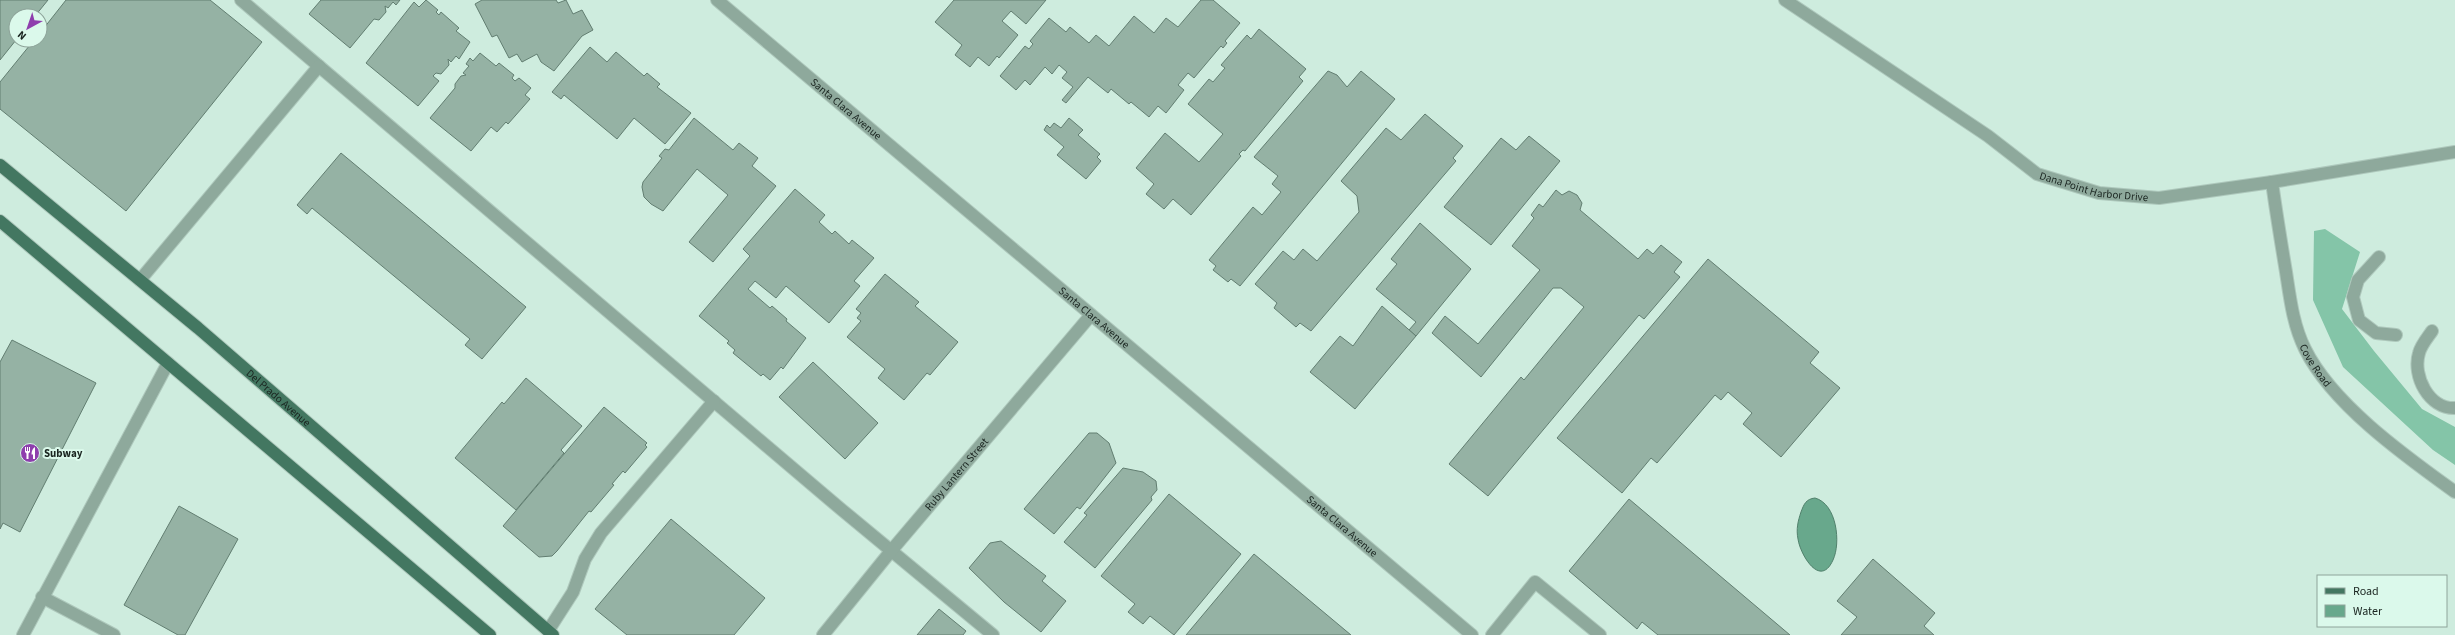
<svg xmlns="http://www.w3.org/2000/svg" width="2455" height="635" viewBox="0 0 2455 635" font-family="'Source Sans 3',sans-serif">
	<rect width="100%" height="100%" fill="#ceecde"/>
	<path fill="#84c5a8" d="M2325 229 2360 252 2342 309 2374 351 2422 409 2455 427V465L2433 450 2343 367 2313 300 2314 231Z"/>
	<path fill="#68a88c" stroke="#51816c" d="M1815 498C1837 504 1841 543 1833 560 1820 589 1800 554 1798 539 1796 529 1798 521 1801 512 1804 504 1806 499 1815 498Z"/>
	<g fill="#95b2a4" stroke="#627e71">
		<path d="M0 0H48L35 16H16V40L0 60Z"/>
		<path d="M66 0H210L262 42 126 211 0 109V82L34 40H40V33Z"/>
		<path d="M321 0H400L396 5 393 2 388 8 385 6 386 12 379 20 374 19 350 48 309 14Z"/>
		<path d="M426 0 438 10 436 12 439 15 441 12 459 28 456 31 470 42 459 59 456 56 451 62 448 59 449 65 441 74 436 73 433 76 439 81 418 106 366 63 414 2 419 7Z"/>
		<path d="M482 0H556L558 3 566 0 573 14 582 10 593 30 582 36 554 71 541 62 537 54 522 62 517 54 509 58 497 35 492 37 475 4Z"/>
		<path d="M954 0H1046L1026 24 1011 11 1002 21 1018 35 999 58 997 56 989 66 978 57 970 67 955 55 962 45 935 22Z"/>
		<path d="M1201 0H1213L1240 23 1225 41 1227 43 1223 48 1221 46 1194 78 1188 73 1178 85 1184 90 1166 113 1158 106 1149 117 1131 102 1129 104 1111 89 1108 93 1088 77 1066 103 1062 100 1073 87 1062 78 1067 72 1059 65 1052 74 1045 67 1030 85 1025 80 1016 90 1000 76 1025 46 1029 49 1033 44 1030 41 1049 18 1066 32 1070 27 1089 43 1096 35 1109 46 1134 16 1154 33 1166 18 1178 27Z"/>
		<path d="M1259 29 1306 69 1299 77 1303 81 1245 151 1243 150 1239 154 1241 156 1191 215 1173 199 1164 209 1146 194 1154 184 1136 168 1165 133 1199 162 1223 134 1188 104 1209 79 1213 82 1225 68 1221 65 1247 35 1251 39Z"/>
		<path d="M590 47 607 62 616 52 644 76 647 73 660 84 657 87 691 113 665 144 634 118 617 139 564 95 561 99 552 92Z"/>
		<path d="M480 53 496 66 499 63 514 75 512 78 515 81 519 78 531 88 525 95 530 99 508 124 506 122 497 132 491 127 471 151 430 118 455 88V84L461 76 466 75 463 73 469 66 466 64 470 58 473 61Z"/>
		<path d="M1328 71 1337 75 1347 87 1361 71 1395 99 1240 286 1231 279 1228 282 1213 270 1216 266 1209 260 1253 207 1262 215 1281 192 1272 184 1278 176 1254 157Z"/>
		<path d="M1425 114 1463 146 1453 158 1456 161 1311 331 1300 323 1296 327 1274 308 1277 303 1255 284 1283 251 1294 260 1303 249 1317 261 1359 212 1357 196 1341 181 1386 128 1401 140Z"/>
		<path d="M694 118 733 150 739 143 758 158 752 166 776 186 713 262 689 242 728 195 697 169 663 211 651 204 644 197 642 187 643 182 662 158 659 156 665 149 669 150Z"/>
		<path d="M1069 118 1083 130 1078 135 1100 154 1097 157 1101 161 1086 179 1057 155 1064 147 1044 130 1047 125 1050 128 1054 123 1061 128Z"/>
		<path d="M1529 136 1560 161 1491 245 1444 207 1501 138 1516 150Z"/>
		<path d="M341 153 526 307 482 359 465 345 470 339 312 208 307 214 297 205Z"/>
		<path d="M795 189 825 215 819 222 832 234 835 231 849 244 852 240 874 258 854 281 860 286 829 323 786 286 776 298 755 281 748 289 770 308 772 306 787 319 786 321 806 338 783 369 781 367 770 380 763 374 761 376 733 353 735 350 727 343 729 341 699 316 750 256 743 249Z"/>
		<path d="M1556 190 1562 195 1569 191 1577 195 1582 203 1580 210 1638 259 1647 249 1653 254 1661 245 1682 262 1674 272 1680 277 1644 319 1639 315 1488 496 1449 464 1521 377 1524 380 1584 307 1561 288H1553L1481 377 1432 333 1445 316 1478 344 1540 270 1512 246 1534 218 1531 215 1539 204 1543 207Z"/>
		<path d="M1420 223 1471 269 1416 336 1409 330 1416 322 1376 289 1397 264 1391 259Z"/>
		<path d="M1708 259 1819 352 1810 363 1840 388 1781 457 1743 424 1752 413 1728 392 1721 400 1715 395 1657 463 1651 458 1622 493 1557 438Z"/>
		<path d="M885 274 919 302 915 306 958 342 930 375 927 373 904 400 878 378 885 369 847 337 861 321 857 318 861 313 856 309Z"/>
		<path d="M1382 306 1416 336 1355 409 1310 372 1340 336 1353 346Z"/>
		<path d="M12 340 96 383 20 532 3 523 0 529V362Z"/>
		<path d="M813 362 878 423 845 459 779 397Z"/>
		<path d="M526 378 582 426 561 450 564 453 516 510 455 458 502 402 504 404Z"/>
		<path d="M604 407 647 443 645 445 647 447 625 473 623 471 612 484 614 485 591 512 589 511 557 551 552 556 539 557 503 526Z"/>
		<path d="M1089 433H1097L1109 443 1116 463 1080 509 1077 507 1054 534 1024 509Z"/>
		<path d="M1123 468 1143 472 1156 481 1157 490 1151 497 1152 500 1095 568 1064 542 1087 515 1084 513Z"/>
		<path d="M1169 494 1241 554 1174 635 1150 616 1143 624 1128 612 1135 604 1101 576Z"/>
		<path d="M1629 499 1790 635H1658L1642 622 1637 629 1569 571Z"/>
		<path d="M179 506 238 539 185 635H178L124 605Z"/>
		<path d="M671 519 765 598 734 635H627L595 609Z"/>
		<path d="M1001 541 1046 576 1042 581 1066 601 1041 632 1004 602 969 568 990 543Z"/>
		<path d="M1254 554 1351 635H1186Z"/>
		<path d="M1873 559 1935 613 1924 626 1934 635H1841L1857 617 1837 601Z"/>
		<path d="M939 609 966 631 963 635H917Z"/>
	</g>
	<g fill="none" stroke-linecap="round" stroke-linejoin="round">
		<defs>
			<g id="minor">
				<path d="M241 0 842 510 993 635"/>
				<path id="s1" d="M717 0 1472 635"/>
				<path id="s2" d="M1785 0 1988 136 2037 174 2099 193 2159 198 2272 182 2455 152"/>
				<path id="s3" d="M2272 182C2276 212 2281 242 2286 272 2290 298 2293 325 2305 349 2332 404 2405 456 2455 492"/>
				<path d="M2379 257 2358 280 2353 297 2359 320 2376 333 2396 335"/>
				<path d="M140 280 319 66"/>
				<path d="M2432 331C2428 337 2421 345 2419 353 2412 376 2429 409 2455 408"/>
				<path d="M42 597 114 635"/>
				<path d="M548 631 573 592 585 559 601 533 714 401"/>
				<path d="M23 635 168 363"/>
				<path id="s4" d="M823 635 891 551 1091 315"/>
				<path d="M1492 635 1535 582 1600 635"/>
			</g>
			<g id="major">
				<path id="s5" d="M0 165 198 328 553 635"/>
				<path d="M0 221 490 635"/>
			</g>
		</defs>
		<use href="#minor" stroke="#aec8bc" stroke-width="14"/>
		<use href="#major" stroke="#aec8bc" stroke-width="14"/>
		<use href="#minor" stroke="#8ea99c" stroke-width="12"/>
		<use href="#major" stroke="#437761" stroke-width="12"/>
	</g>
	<defs>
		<symbol id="restaurant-disc" viewBox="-11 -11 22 22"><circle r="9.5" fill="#8e3ead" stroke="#dbf9eb"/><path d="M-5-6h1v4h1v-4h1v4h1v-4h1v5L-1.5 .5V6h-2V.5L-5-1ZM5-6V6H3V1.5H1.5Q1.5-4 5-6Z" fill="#fff"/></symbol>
	</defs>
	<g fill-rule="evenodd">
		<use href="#restaurant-disc" x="19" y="442" width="22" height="22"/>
	</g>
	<g text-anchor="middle" stroke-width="4" stroke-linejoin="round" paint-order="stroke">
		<g font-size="11" fill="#1a2520" stroke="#dbf9eb">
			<text dy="4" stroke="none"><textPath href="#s1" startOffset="169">Santa Clara Avenue</textPath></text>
			<text dy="4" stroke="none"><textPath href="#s2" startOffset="365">Dana Point Harbor Drive</textPath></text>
			<text dy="4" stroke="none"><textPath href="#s1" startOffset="493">Santa Clara Avenue</textPath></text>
			<text dy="4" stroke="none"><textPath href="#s3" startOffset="190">Cove Road</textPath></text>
			<text dy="4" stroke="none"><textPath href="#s5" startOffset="363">Del Prado Avenue</textPath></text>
			<text dy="4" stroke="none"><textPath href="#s4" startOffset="209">Ruby Lantern Street</textPath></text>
			<text dy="4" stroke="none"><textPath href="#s1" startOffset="817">Santa Clara Avenue</textPath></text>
		</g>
		<g font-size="11" font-weight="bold" fill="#1a2520" stroke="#dbf9eb" text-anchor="start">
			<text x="44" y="457">Subway</text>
		</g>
	</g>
	<rect x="2317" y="575" width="130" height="52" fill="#dbf9eb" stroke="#8ea49a"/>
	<rect x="2325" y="588" width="20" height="6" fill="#437761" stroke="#8ea49a"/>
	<text x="2353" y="595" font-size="12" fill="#1a2520">Road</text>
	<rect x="2325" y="605" width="20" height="12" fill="#68a88c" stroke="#8ea49a"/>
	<text x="2353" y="615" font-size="12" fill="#1a2520">Water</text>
	<g transform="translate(28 28) rotate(220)"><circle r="19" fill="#dbf9eb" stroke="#8ea49a"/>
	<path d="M0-3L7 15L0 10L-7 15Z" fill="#8e3ead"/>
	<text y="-6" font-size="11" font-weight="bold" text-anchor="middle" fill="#1a2520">N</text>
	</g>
</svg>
